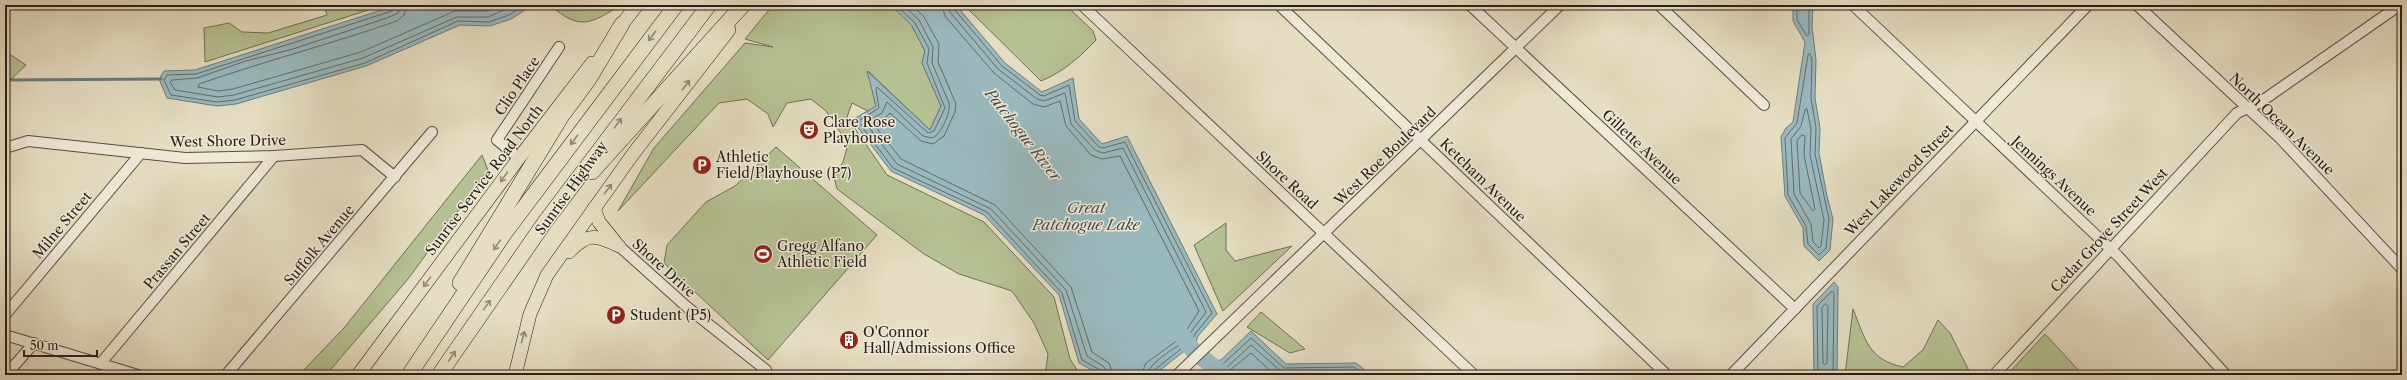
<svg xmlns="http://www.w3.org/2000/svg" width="2407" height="380" viewBox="0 0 2407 380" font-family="'Libre Caslon Text',serif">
	<rect width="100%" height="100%" fill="#e6dec3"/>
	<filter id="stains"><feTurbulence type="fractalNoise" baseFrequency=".005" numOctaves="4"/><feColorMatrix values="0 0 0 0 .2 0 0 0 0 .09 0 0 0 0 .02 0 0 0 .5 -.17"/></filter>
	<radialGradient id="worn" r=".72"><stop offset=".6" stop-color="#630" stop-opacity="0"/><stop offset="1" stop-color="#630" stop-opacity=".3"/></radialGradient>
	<g fill="#b6c193" stroke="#706f56">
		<path d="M324 5H384L205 62 204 28 229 23 242 32 268 33 327 15Z"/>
		<path d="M550 5H621C590 24 580 31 550 5Z"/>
		<path d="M773 5H891L912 26 925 51 922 63 941 106 930 130 868 71 876 107 868 111 852 103 847 117 887 175 984 222 1054 297 1070 359 1080 375H1045L1048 354 1034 323 1012 291 959 274 924 254 837 189 834 177 843 162 848 144 826 111 811 99 787 103 773 127 768 114 747 99 719 103 618 211 654 148 745 43 773 47 745 39Z"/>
		<path d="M964 5H1066L1093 31 1096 40C1080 57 1063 72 1041 81Z"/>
		<path d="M5 51 26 65 5 85Z"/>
		<path d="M776 147 877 235 768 360 664 263 667 245 706 202 735 186Z"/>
		<path d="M482 155 488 170 408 279 326 375H299L344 328Z"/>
		<path d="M1226 223V250L1235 261 1292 246 1223 311 1194 245Z"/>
		<path d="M1853 309C1865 338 1868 360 1903 367L1923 350 1938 320 1950 333 1971 375H1845Z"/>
		<path d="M1261 312 1305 349 1290 353 1247 327Z"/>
		<path d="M2045 334 2083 375H2007Z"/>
	</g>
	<g fill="#9ab9be" stroke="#6d7b7c">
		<path d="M397 5H533L511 19 490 26 460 25 366 66 236 104 217 106 167 98 159 79 164 71 195 70Z"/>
		<path d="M891 5H956L1005 63 1042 92 1073 78 1079 119 1102 144 1127 136 1217 314 1198 336 1193 350 1183 352 1154 375H1101L1079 363 1059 295 984 215 891 171 852 120 876 106 867 71 930 130 941 106 922 63 925 51 912 26Z"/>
		<path d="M1793 5H1813L1812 27 1816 60 1815 98 1820 128 1819 153 1827 196 1833 219 1830 250 1819 261 1804 246 1803 228 1785 196 1781 137 1786 128 1793 122 1805 42 1793 21Z"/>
		<path d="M1834 282 1838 287 1837 375H1814L1813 304Z"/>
		<path d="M1251 331 1286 364 1356 363 1371 375H1204L1206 362 1221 360Z"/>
	</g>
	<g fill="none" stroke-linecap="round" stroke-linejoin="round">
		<g stroke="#626b6b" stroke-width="1">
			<path d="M396 5 392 11 196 74 167 75 164 80 171 95 217 102 235 100 365 63 458 21 489 22 509 15 525 5"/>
			<path d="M401 5 398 13 387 18 293 49 246 61 197 78 172 80 170 82 175 90 218 97 234 95 363 58 457 17H488L515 5"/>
			<path d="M407 5 404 15 397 21C331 44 265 61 199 84L198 87 218 91 233 89 361 52 455 11H487L504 5"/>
			<path d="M896 5 915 23 929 49 927 63 945 108 934 131 928 133 877 87 876 89 879 108 860 120 859 123 893 168 987 212 1062 293 1082 360 1100 370 1102 375"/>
			<path d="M903 5 919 20 933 47 932 63 949 103C951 112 941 135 932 138L923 136 887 102 882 113 867 122V125L897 164 991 209 1066 290 1087 356 1104 367 1107 375"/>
			<path d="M912 5 924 17 939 44 938 62 956 104 955 112 944 136 933 144 921 141 890 113 875 126 901 159 995 205 1071 287 1092 352 1109 363 1113 375"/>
			<path d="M942 5 945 16 994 73 1033 104 1044 107 1060 101 1066 126 1091 155 1102 159 1120 156 1199 311 1182 337 1146 363 1141 375"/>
			<path d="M948 5 950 12 998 69 1037 99 1044 101 1065 93 1071 124 1095 150 1103 153 1123 148 1206 312 1191 332 1186 342C1176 346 1148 364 1147 375"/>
			<path d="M953 5 954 9 1002 66 1040 95 1044 96 1069 85 1075 121 1099 147 1103 148 1125 142 1212 313 1195 334 1190 346 1181 349 1154 370 1152 375"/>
			<path d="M1797 5V20L1807 36 1809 34V5"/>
			<path d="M1810 54 1812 60 1811 98 1816 128 1815 154 1829 219 1826 248 1819 255 1808 244 1806 226 1788 195 1785 138 1797 123 1808 55Z"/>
			<path d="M1807 109 1811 129 1810 155 1824 220 1821 246 1819 248 1813 242 1811 224 1794 194 1791 139 1801 126 1805 110Z"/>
			<path d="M1802 135 1805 136 1804 155 1815 209 1813 211 1800 193 1797 141Z"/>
			<path d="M1826 304 1828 306 1827 363 1825 365 1823 363 1822 308Z"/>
			<path d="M1208 375 1210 366 1223 364 1251 338 1284 368 1354 367 1365 375"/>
			<path d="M1213 375 1214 371 1226 368 1251 345 1283 373 1353 372 1357 375"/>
			<path d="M1224 375 1251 353 1275 375"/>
			<path d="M1818 375 1817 306 1832 291 1834 293 1833 375"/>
		</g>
		<path stroke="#6d7b7c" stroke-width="3" d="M5 80 161 79"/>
		<path stroke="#9ab9be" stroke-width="17" d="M1179 332 1193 350 1224 375"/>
		<defs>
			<g id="minor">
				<path d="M1082 5 1474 375"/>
				<path d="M1279 5 1667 375"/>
				<path d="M1470 5 1795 309"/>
				<path d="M1659 5 1764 105"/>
				<path d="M1853 5 2118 256 2226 375"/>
				<path d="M2137 5 2280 138 2402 269"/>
				<path d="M5 148 28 141 185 158 274 156 362 150 395 177"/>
				<path d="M519 158 497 140 559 47"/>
				<path d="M619 246 687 307 766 370"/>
				<path d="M5 315 141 153"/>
				<path d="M5 335 138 375"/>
				<path d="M101 363 274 156"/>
				<path d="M6 375 34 343"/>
				<path d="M226 375 432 132"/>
				<path d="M1177 375 1560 5"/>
				<path d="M1731 375 2088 5"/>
				<path d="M1994 375 2237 113 2259 103 2400 5"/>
			</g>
			<g id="major">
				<path d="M616 32 637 5"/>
				<path d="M594 208 599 222 616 243"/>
				<path d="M569 252C588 232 596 235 619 246"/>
				<path d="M358 375 519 158 592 63"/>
				<path d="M515 375 530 314 547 275 633 154 729 30"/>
			</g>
			<g id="highway">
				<path d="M592 172 743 5"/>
				<path d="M460 283 561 117 589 79 622 24"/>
				<path d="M409 375 504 234 676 5"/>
				<path d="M439 375 545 222 709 5"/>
			</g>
		</defs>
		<use href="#minor" stroke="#594d43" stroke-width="12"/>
		<use href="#major" stroke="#2a1d18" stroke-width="14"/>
		<use href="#highway" stroke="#2a1d18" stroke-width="16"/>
		<use href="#minor" stroke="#efead8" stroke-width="10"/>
		<use href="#major" stroke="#e6dec3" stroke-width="13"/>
		<use href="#highway" stroke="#e6dec3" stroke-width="15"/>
	</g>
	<defs><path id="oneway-shaft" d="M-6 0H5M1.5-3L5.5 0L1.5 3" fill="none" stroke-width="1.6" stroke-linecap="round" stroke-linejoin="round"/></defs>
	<g stroke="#918776">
		<use href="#oneway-shaft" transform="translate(652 36) rotate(127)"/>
		<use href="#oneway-shaft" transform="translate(686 85) rotate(-53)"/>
		<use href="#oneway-shaft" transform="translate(618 123) rotate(-53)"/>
		<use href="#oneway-shaft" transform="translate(574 140) rotate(127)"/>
		<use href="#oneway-shaft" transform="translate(504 177) rotate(126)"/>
		<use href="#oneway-shaft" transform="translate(608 189) rotate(-54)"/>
		<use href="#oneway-shaft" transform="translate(497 245) rotate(124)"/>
		<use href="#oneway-shaft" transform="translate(427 282) rotate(126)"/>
		<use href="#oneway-shaft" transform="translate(487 305) rotate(-55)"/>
		<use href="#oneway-shaft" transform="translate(523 337) rotate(-75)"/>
		<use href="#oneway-shaft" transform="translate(452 356) rotate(-56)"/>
	</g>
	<defs>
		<symbol id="theatre-disc" viewBox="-11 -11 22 22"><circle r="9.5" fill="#8f2418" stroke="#efead8"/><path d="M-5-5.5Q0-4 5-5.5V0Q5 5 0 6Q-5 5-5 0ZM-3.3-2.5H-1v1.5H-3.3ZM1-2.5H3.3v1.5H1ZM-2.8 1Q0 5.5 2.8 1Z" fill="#fff"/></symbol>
		<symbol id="parking-disc" viewBox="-11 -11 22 22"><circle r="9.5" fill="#8f2418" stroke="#efead8"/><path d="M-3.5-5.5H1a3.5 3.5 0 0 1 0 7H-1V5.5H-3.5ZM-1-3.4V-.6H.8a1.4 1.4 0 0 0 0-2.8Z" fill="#fff"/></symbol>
		<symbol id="stadium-disc" viewBox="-11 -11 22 22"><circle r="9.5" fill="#8f2418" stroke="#efead8"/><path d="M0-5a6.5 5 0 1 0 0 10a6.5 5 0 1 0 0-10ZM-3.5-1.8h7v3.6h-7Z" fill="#fff"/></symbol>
		<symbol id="building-disc" viewBox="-11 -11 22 22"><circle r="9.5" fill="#8f2418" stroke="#efead8"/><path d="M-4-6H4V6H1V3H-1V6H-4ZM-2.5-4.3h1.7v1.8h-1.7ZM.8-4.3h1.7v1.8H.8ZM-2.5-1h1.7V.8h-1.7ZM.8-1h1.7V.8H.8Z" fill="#fff"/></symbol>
	</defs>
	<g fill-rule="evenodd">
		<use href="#theatre-disc" x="798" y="119" width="22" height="22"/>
		<use href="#parking-disc" x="691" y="154" width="22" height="22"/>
		<use href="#stadium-disc" x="752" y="243" width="22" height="22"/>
		<use href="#parking-disc" x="605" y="304" width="22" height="22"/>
		<use href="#building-disc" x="838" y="329" width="22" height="22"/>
	</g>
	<g text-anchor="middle" stroke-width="3" stroke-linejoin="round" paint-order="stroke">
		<g font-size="14" fill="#2a1d18" stroke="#efead8">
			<text transform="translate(517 86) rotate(-56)" y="5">Clio Place</text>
			<text transform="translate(2282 124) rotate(44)" y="5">North Ocean Avenue</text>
			<text transform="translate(228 141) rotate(-1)" y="5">West Shore Drive</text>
			<text transform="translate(1642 147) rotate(43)" y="5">Gillette Avenue</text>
			<text transform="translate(1385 156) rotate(-44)" y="5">West Roe Boulevard</text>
			<text transform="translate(2054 176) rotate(43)" y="5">Jennings Avenue</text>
			<text transform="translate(484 180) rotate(-53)" y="5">Sunrise Service Road North</text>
			<text transform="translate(1287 180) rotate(43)" y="5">Shore Road</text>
			<text transform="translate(1483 180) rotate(44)" y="5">Ketcham Avenue</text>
			<text transform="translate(1899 180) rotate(-46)" y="5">West Lakewood Street</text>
			<text transform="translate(571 188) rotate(-54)" y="5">Sunrise Highway</text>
			<text transform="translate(62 225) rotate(-50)" y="5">Milne Street</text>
			<text transform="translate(2109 230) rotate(-47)" y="5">Cedar Grove Street West</text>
			<text transform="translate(319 245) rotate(-50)" y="5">Suffolk Avenue</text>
			<text transform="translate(177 251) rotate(-50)" y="5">Prassan Street</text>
			<text transform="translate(664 268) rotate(42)" y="5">Shore Drive</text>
		</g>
		<g font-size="14" fill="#2a1d18" stroke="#efead8" text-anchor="start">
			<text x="823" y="127">Clare Rose<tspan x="823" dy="16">Playhouse</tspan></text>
			<text x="716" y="162">Athletic<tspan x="716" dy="16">Field/Playhouse (P7)</tspan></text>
			<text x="777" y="251">Gregg Alfano<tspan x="777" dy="16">Athletic Field</tspan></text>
			<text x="630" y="320">Student (P5)</text>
			<text x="863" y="337">O'Connor<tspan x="863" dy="16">Hall/Admissions Office</tspan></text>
		</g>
		<g font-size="15" font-style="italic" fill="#4c4c4a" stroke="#efead8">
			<text transform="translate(1023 135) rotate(52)" y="5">Patchogue River</text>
			<text x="1086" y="213">Great<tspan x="1086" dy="17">Patchogue Lake</tspan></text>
		</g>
	</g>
	<rect width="2407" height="380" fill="none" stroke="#e6dec3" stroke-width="20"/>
	<rect x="6" y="6" width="2395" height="368" fill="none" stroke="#2a1d18" stroke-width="2"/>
	<rect x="10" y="10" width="2387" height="360" fill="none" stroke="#2a1d18"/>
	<path d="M24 350v6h73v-6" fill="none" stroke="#2a1d18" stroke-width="2"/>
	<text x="30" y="350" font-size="12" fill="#2a1d18" stroke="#efead8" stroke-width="3" paint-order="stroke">50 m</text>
	<rect width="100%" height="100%" filter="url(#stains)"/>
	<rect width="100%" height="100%" fill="url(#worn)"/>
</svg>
